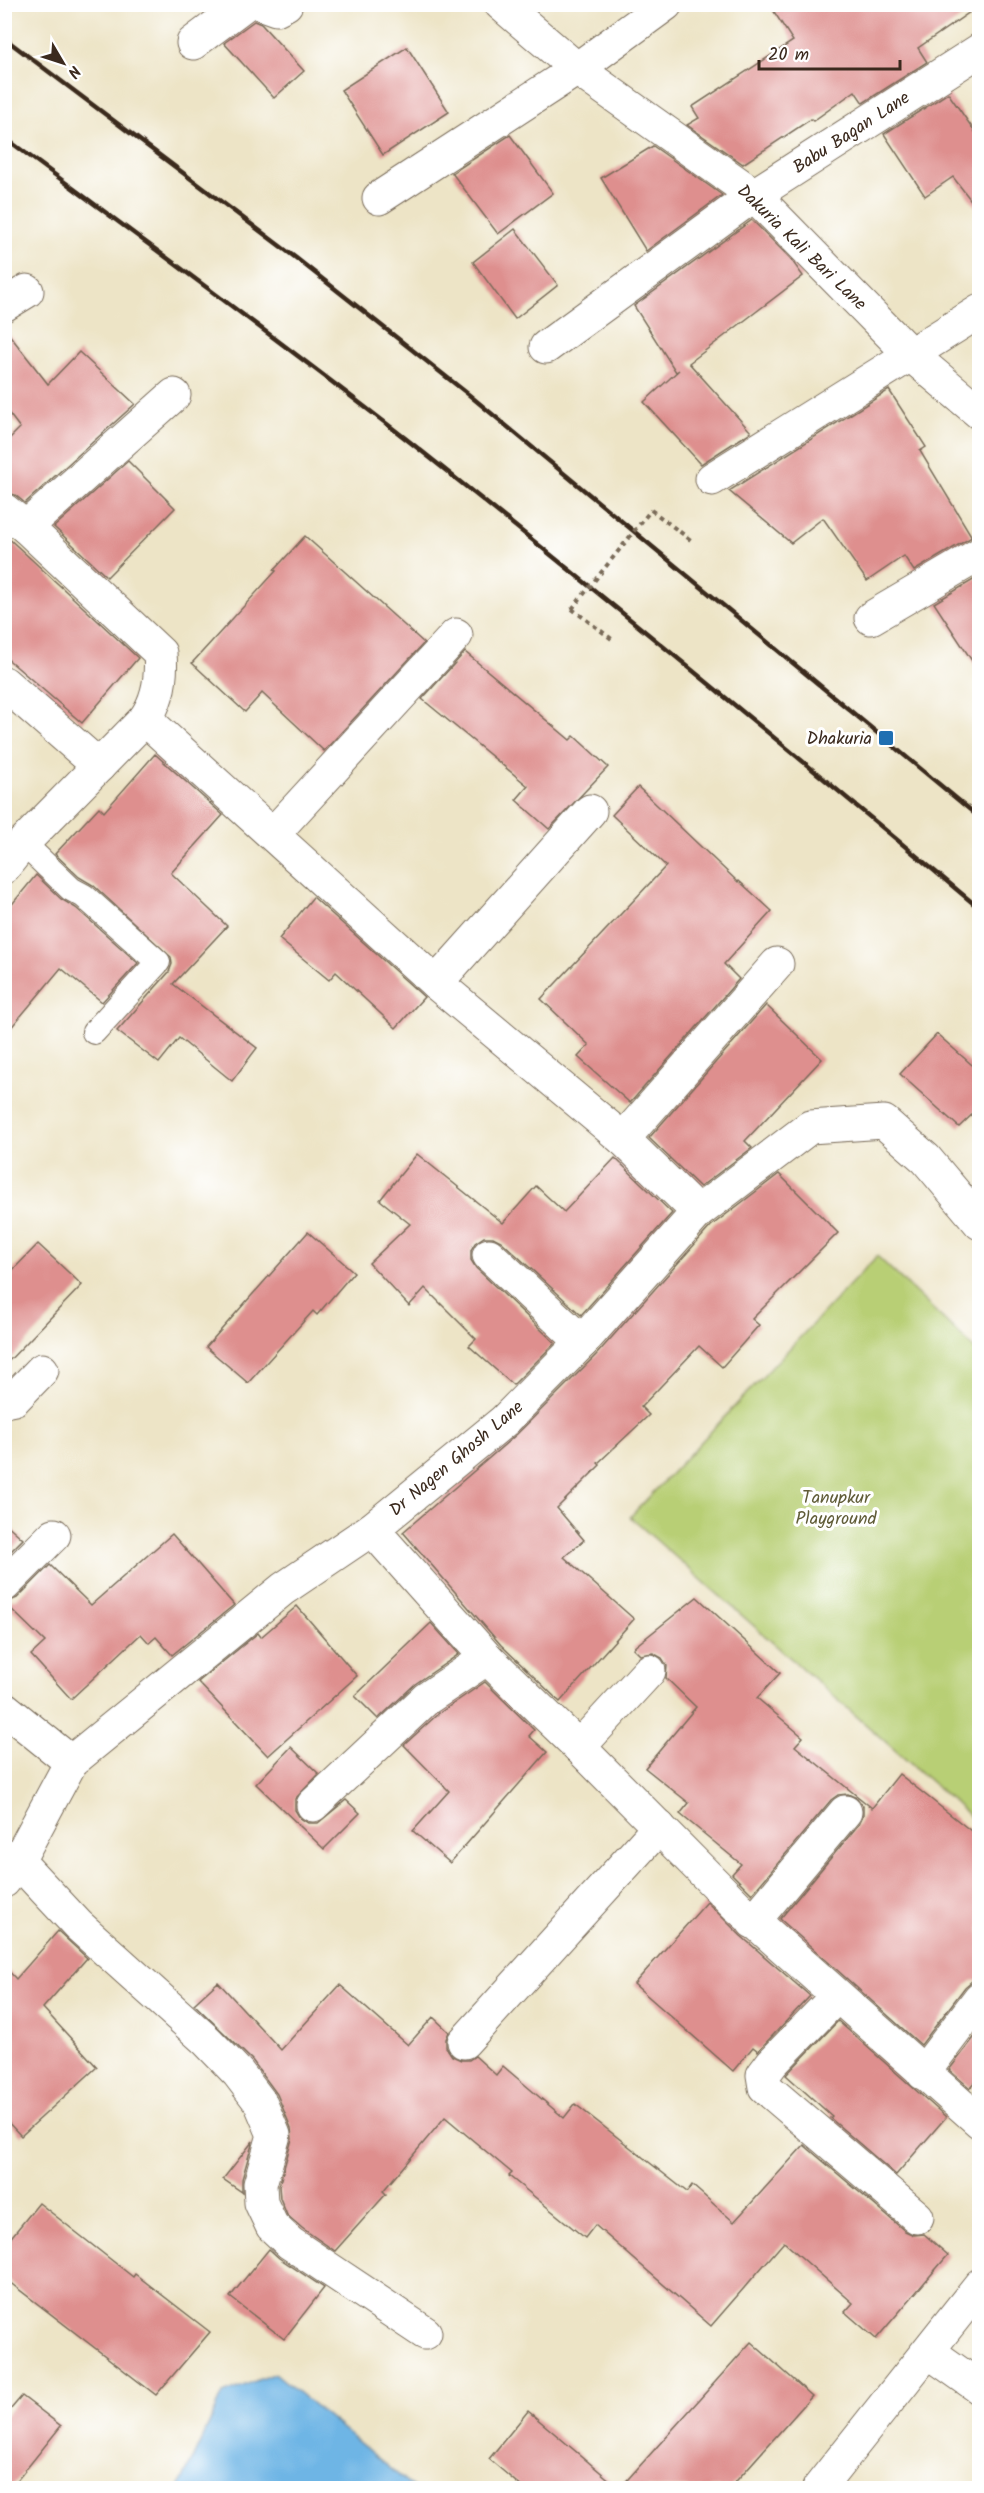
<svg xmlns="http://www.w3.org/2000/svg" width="984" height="2493" viewBox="0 0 984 2493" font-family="Kalam,sans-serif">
	<rect width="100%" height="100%" fill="#fff"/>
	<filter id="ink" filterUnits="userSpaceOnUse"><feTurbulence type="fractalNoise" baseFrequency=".0167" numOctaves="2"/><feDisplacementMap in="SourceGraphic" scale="12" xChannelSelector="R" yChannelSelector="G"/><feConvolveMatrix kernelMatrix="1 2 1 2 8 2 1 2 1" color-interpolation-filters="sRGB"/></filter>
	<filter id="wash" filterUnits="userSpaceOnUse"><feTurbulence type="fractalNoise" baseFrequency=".008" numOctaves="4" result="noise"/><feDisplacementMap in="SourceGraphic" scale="24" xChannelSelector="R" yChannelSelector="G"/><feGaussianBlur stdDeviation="1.35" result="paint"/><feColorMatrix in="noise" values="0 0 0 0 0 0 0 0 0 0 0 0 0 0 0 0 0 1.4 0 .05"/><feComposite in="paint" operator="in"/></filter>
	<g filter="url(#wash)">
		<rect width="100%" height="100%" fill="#ede4c6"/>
		<path fill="#b8cf74" stroke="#7a7c49" stroke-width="1.5" d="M877 1256 979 1353V1824L630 1517Z"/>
		<path fill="#6eb5e5" stroke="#547082" stroke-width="1.5" d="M275 2373 414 2488H179L223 2394Z"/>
		<g id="blocks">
			<g fill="#de8f8e">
				<path d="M769 4H980V5L918 48 927 62 863 103 855 91 813 121 811 119 743 164 687 125 699 118 692 107 793 41Z"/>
				<path d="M254 21 261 24 304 71 274 98 224 43Z"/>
				<path d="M407 47 449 112 383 155 341 90Z"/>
				<path d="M948 93 980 139V212L953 177 925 196 884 134Z"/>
				<path d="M510 135 553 193 498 234 452 173Z"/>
				<path d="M653 146 722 195 646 251 601 178Z"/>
				<path d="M752 220 790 258 803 276 689 363 751 432 701 464 644 402 679 370 676 372 634 306Z"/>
				<path d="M515 229 558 285 515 319 473 262Z"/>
				<path d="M4 328 48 384 79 352 135 404 25 503 15 495 4 492V444L20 428 4 407Z"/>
				<path d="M889 390 926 447 920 451 972 537 914 571 904 556 867 581 823 518 791 543 729 491Z"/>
				<path d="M128 461 175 508 107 577 54 527Z"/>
				<path d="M4 534 138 658 82 723 4 656Z"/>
				<path d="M305 536 424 643 324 751 262 693 245 712 192 663 276 571 274 570Z"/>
				<path d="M980 576V673L934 603Z"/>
				<path d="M465 652 570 740 574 736 608 767 549 829 516 800 528 786 422 699Z"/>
				<path d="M155 754 223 815 171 873 227 926 173 984 257 1048 232 1081 179 1038 159 1063 117 1031 169 972 172 964 171 957 93 885 79 877 55 854 99 807 104 812Z"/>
				<path d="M638 787 738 882 739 881 772 911 724 964 739 979 630 1103 578 1057 589 1045 541 999 666 866 612 815Z"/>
				<path d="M36 875 61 899 76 908 138 963 102 1002 61 968 4 1036V914Z"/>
				<path d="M313 897 424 997 396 1028 336 972 329 980 279 939Z"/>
				<path d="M766 1005 822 1059 745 1141 752 1148 700 1187 649 1138Z"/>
				<path d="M937 1034 980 1072V1107L959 1127 900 1074Z"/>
				<path d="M417 1154 503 1223 536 1186 564 1212 615 1158 672 1213 581 1315 501 1241 493 1237H484L475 1243 471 1250V1260L476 1268 555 1343 513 1385 469 1346 476 1339 425 1288 409 1306 369 1263 410 1224 380 1200Z"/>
				<path d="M779 1174 838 1233 752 1319 759 1325 722 1367 699 1346 641 1407 649 1415 598 1463 600 1465 557 1508 584 1540 564 1557 634 1619 560 1702 501 1645 403 1532 517 1434 596 1355 711 1226Z"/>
				<path d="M308 1232 354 1272 317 1315 313 1311 248 1383 206 1347Z"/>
				<path d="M38 1244 82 1285 4 1366V1279Z"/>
				<path d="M4 1522 23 1539 4 1558Z"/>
				<path d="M172 1534 234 1605 172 1655 156 1637 149 1643 141 1634 71 1699 31 1655 45 1642 5 1603 17 1598 50 1565 91 1605Z"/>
				<path d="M697 1597 780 1673 757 1698 803 1737 795 1746 872 1808 899 1774 980 1838V1980L972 1981 965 1987 921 2045 780 1919 859 1824 863 1815V1806L857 1798 848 1794 838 1795 831 1800 752 1894 732 1874 741 1864 680 1814 689 1803 645 1768 696 1707 666 1678 667 1666 662 1658 653 1653 640 1655 633 1648Z"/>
				<path d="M297 1606 357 1676 268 1756 198 1682 258 1633 261 1637Z"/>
				<path d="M431 1623 459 1654 415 1684 378 1719 355 1696Z"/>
				<path d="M485 1682 534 1730 529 1736 547 1752 450 1863 413 1831 449 1791 404 1745 438 1714Z"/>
				<path d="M291 1747 319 1774 295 1799V1810L300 1818 308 1823H318L346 1800 360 1813 324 1849 256 1784Z"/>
				<path d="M707 1902 741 1936 810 1996 758 2051 753 2047 733 2071 634 1984Z"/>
				<path d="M58 1931 87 1958 43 2008 97 2067 21 2136 4 2118V1966L16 1979Z"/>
				<path d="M218 1982 281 2050 340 1985 408 2045 433 2017 449 2032 446 2039V2047L452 2056 461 2060H469L475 2056 496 2075 503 2066 564 2118 575 2104 687 2192 692 2185 734 2222 804 2145 905 2231 914 2235 924 2234 948 2255 876 2339 845 2312 853 2303 784 2242 711 2326 595 2225 585 2238 509 2176 512 2173 445 2117 383 2191 386 2194 335 2251 302 2228 287 2215 280 2198 279 2186 292 2139 291 2128 277 2094 252 2060 194 2004Z"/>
				<path d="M838 2021 946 2117 896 2175 830 2118 832 2116 786 2075Z"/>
				<path d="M980 2030V2077L970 2088 949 2070Z"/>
				<path d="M253 2141 242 2179V2192L223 2179Z"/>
				<path d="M39 2203 133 2277 135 2274 210 2332 156 2395 4 2278V2246Z"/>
				<path d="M269 2249 279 2258 324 2288 284 2339 230 2297Z"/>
				<path d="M751 2342 812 2396 730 2488H620Z"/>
				<path d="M22 2396 61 2426 11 2488H4V2417Z"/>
				<path d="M528 2411 619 2488H523L489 2459Z"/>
			</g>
		</g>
	</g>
	<g filter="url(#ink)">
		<use href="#blocks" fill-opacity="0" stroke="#796b59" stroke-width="1.5"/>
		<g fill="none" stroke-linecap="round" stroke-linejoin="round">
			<defs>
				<path id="service" d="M23 843 71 889 84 896 158 962 94 1032"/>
				<g id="minor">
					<path d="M262 4 276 9 286 4"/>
					<path d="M501 4 577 69 754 195 911 355 980 413"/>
					<path d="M193 43 245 4"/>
					<path d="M379 198 577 69 666 4"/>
					<path d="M4 305 27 291"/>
					<path d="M546 347 754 195 980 50"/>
					<path d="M712 479 980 311"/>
					<path d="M4 510 26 527 160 653C162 677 159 699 145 719L23 843 4 867"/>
					<path d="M26 527 174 395"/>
					<path d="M871 618 980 554"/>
					<path d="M4 683 99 766"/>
					<path d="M145 719 436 983 623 1139 698 1212"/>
					<path d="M273 834 456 635"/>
					<path d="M436 983 590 811"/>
					<path d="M623 1139 777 964"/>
					<path d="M489 1255 582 1342"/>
					<path d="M4 1401 14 1399 42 1370"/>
					<path d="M372 1529 487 1658 579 1747 738 1907 980 2122"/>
					<path d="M4 1585 54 1535"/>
					<path d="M4 1708 71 1762"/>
					<path d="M579 1747 649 1671"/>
					<path d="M313 1805 426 1699 487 1658"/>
					<path d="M18 1861 78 1925 207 2041 238 2073 260 2102 274 2135 260 2184 261 2203 272 2226 290 2243 425 2333"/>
					<path d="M4 1881 18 1861 71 1762 283 1589 372 1529 504 1421 582 1342 698 1212 810 1127 884 1122 926 1159 980 1223"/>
					<path d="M753 1922 845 1812"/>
					<path d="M837 1996 772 2063 763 2075 765 2087 917 2217"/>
					<path d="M464 2042 659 1827"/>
					<path d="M923 2073 980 1998"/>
					<path d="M929 2352 980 2388"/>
					<path d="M819 2488 980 2285"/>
				</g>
			</defs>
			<use href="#service" stroke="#796b59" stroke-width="26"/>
			<use href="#minor" stroke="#796b59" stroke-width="35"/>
			<g stroke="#796b59" stroke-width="4" stroke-dasharray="4.5 4.5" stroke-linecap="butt">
				<path d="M651 510 692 541"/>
				<path d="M572 609 613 640"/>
			</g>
			<use href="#service" stroke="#fff" stroke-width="24"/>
			<use href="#minor" stroke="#fff" stroke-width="33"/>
			<g stroke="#3b2a1e" stroke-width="4.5">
				<path d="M4 38 296 258 468 394 980 818"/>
				<path d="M4 137C145 242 287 345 424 453 611 602 796 755 980 909"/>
			</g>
			<path stroke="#796b59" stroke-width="4" stroke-dasharray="4.5 4.5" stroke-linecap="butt" d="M572 609 651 510"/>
		</g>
	</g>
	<rect fill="#1f6fb2" stroke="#fff" stroke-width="2" x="878" y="730" width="16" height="16" rx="3"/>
	<g text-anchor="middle" stroke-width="6" stroke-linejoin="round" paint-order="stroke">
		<g font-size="18" fill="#3b2a1e" stroke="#fff">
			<text transform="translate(851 132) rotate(-33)" y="6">Babu Bagan Lane</text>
			<text transform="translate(802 247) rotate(44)" y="6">Dakuria Kali Bari Lane</text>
			<text transform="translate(456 1458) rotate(-40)" y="6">Dr Nagen Ghosh Lane</text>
		</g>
		<g font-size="18" fill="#3b2a1e" stroke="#fff" text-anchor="end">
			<text x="872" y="744">Dhakuria</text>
		</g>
		<g font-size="18" fill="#605c38" stroke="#fff">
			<text x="836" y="1503">Tanupkur<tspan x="836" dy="21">Playground</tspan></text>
		</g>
	</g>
	<rect width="984" height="2493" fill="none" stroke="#fff" stroke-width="24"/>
	<g transform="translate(63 63) rotate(129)" stroke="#ffffff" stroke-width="4.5" paint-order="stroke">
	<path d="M0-4.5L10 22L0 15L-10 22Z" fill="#3b2a1e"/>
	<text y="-9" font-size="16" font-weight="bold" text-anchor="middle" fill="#3b2a1e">N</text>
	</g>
	<path d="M759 60v9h141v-9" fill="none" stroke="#3b2a1e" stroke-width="3"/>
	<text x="768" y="60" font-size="18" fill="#3b2a1e" stroke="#ffffff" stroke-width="4.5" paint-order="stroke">20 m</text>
</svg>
